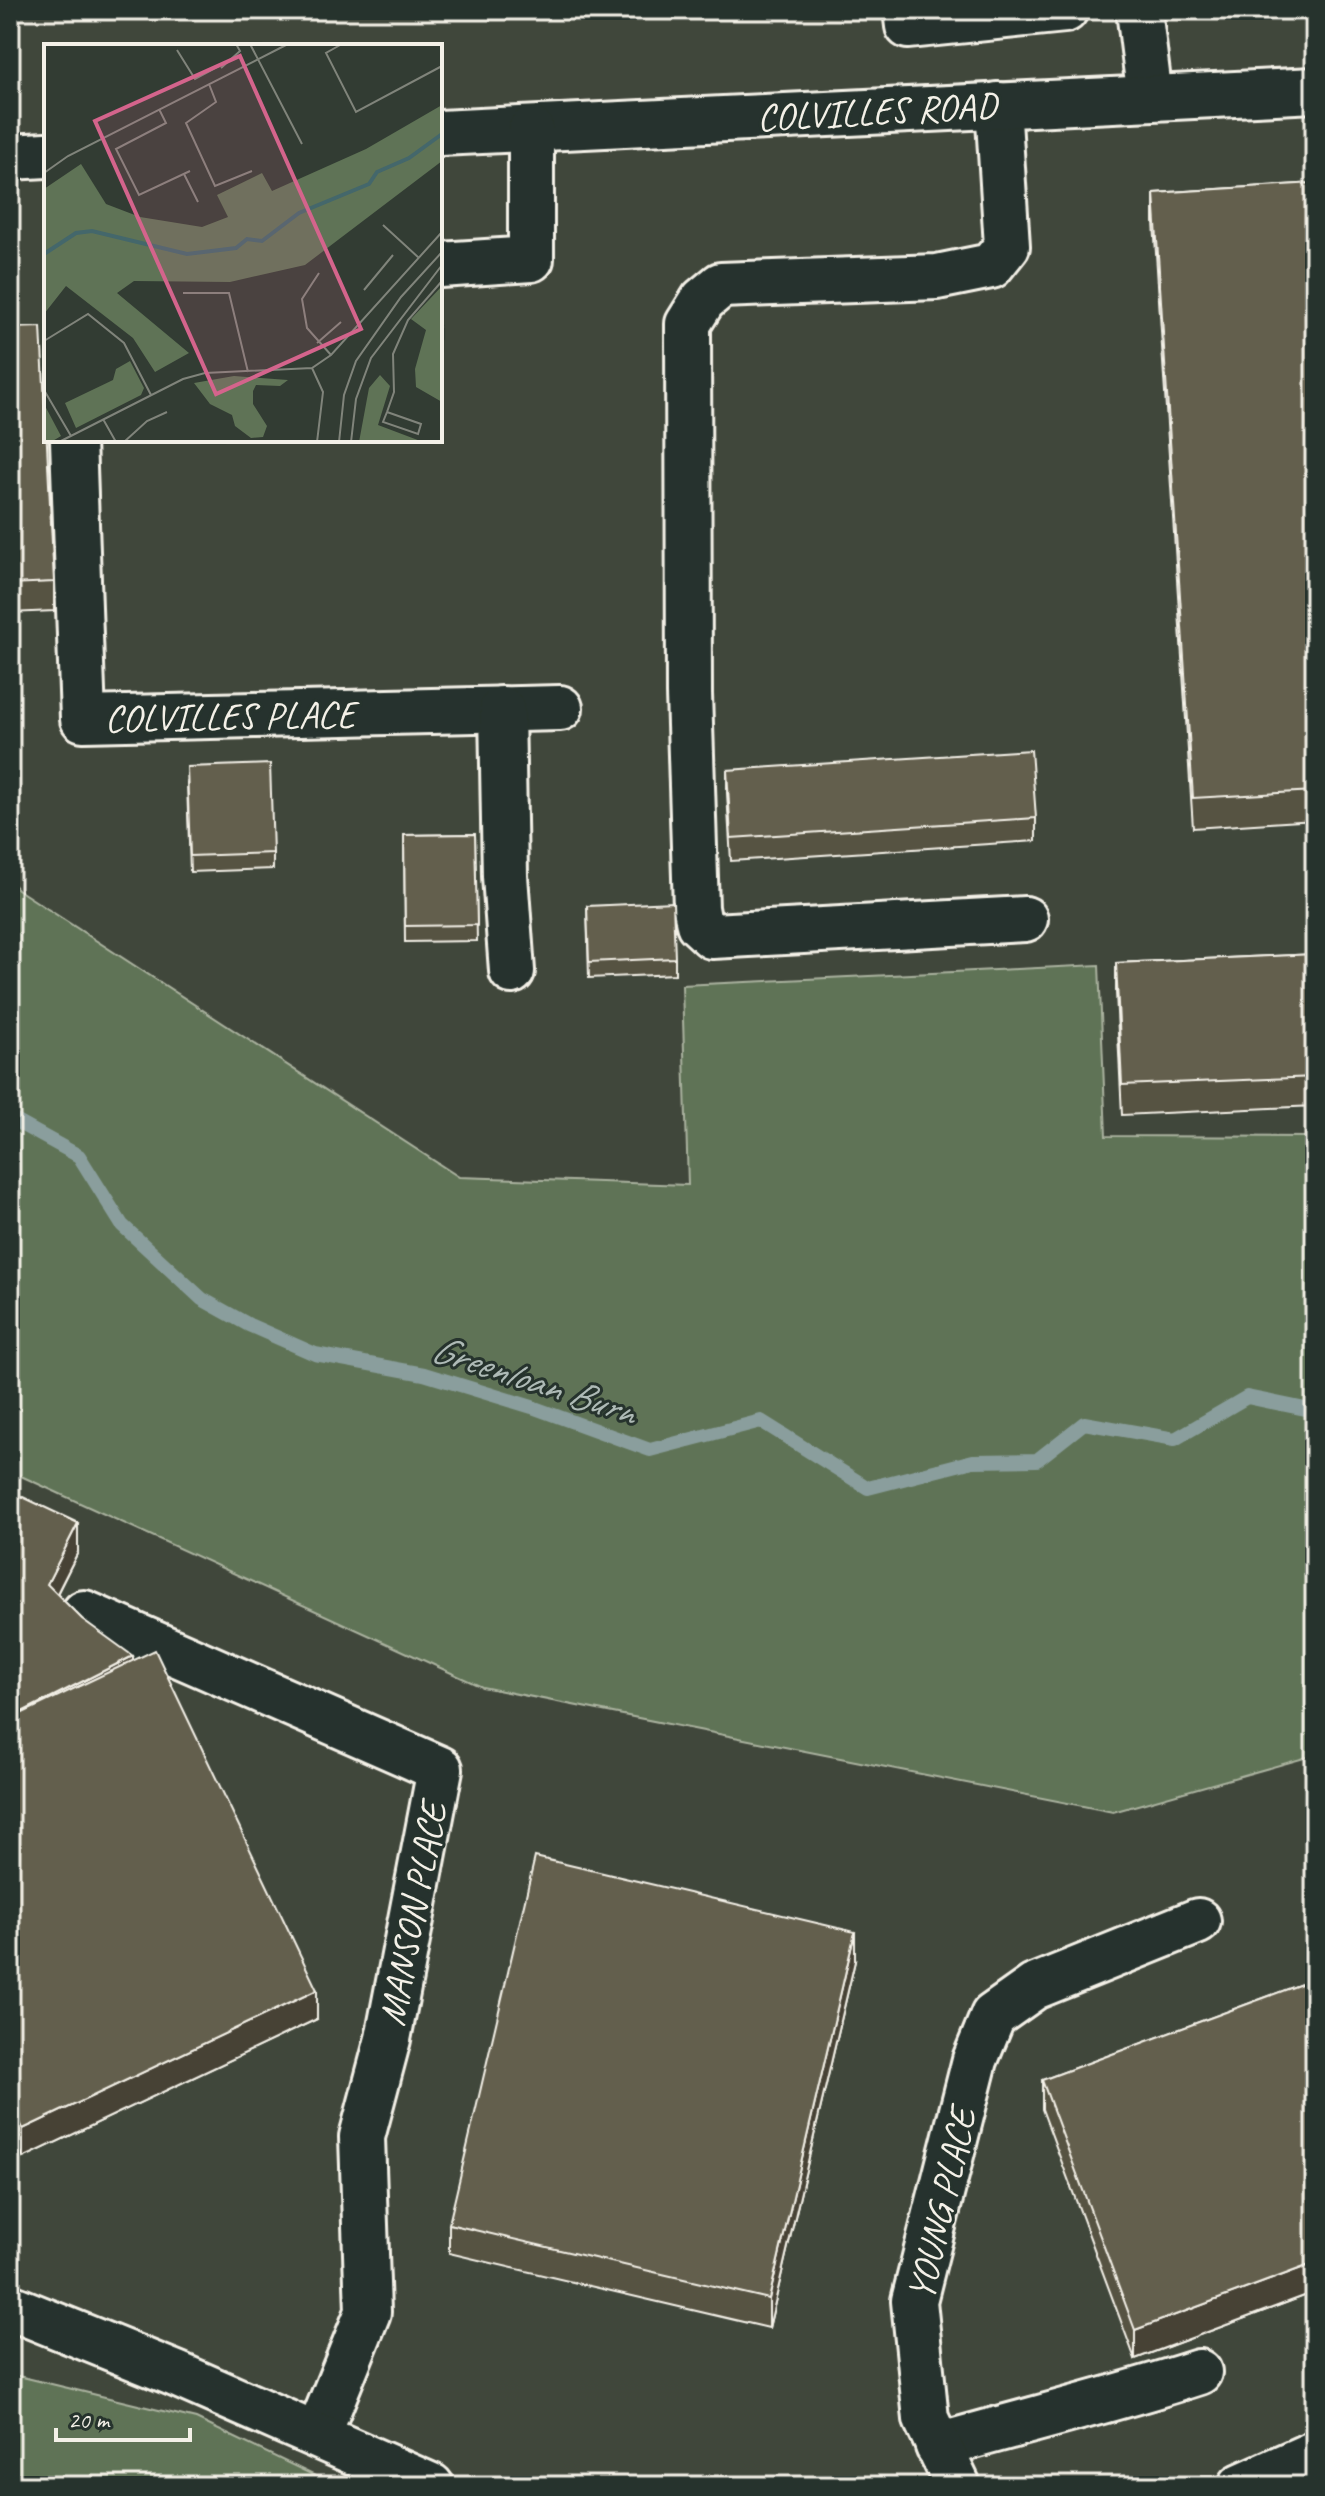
<svg xmlns="http://www.w3.org/2000/svg" width="1325" height="2496" viewBox="0 0 1325 2496" font-family="Caveat,sans-serif">
	<rect width="100%" height="100%" fill="#323c33"/>
	<filter id="ink" filterUnits="userSpaceOnUse"><feTurbulence type="fractalNoise" baseFrequency=".0125" numOctaves="2"/><feDisplacementMap in="SourceGraphic" scale="16" xChannelSelector="R" yChannelSelector="G"/><feConvolveMatrix kernelMatrix="1 2 1 2 8 2 1 2 1" color-interpolation-filters="sRGB"/></filter>
	<g filter="url(#ink)">
		<g fill="#41463b" fill-rule="evenodd">
			<path d="M10 10H1315V1137H1106L1099 966 682 986 689 1185 459 1177 17 889 10 881ZM46 46H440V440H46Z"/>
			<path d="M10 1468 1113 1812 1315 1755V2486H10Z"/>
		</g>
		<g fill="#5f7356" stroke="#aab29f" stroke-width="2">
			<path d="M10 881 17 889 459 1177 688 1185 682 985 1099 965 1106 1136 1315 1137V1755L1113 1812 482 1687 10 1471Z"/>
			<path d="M10 2374 196 2419 336 2486H10Z"/>
		</g>
		<g fill="none" stroke-linecap="round" stroke-linejoin="round">
			<path stroke="#8a9e9d" stroke-width="14" d="M10 1118 79 1156 122 1225 202 1299 249 1325 315 1354 424 1374 532 1407 650 1450 761 1421 868 1488 973 1461 1037 1460 1084 1423 1175 1439 1247 1397 1315 1411"/>
			<defs>
				<g id="minor">
					<path d="M906 10 908 26 1065 10"/>
					<path d="M1139 10 1150 98"/>
					<path d="M998 105 1007 246 991 266 937 277 721 285 703 300 688 324 689 694 696 908 699 924 712 936 1025 919"/>
					<path d="M440 133 1315 90"/>
					<path d="M10 157 46 155"/>
					<path d="M440 265 531 259V129"/>
					<path d="M73 440 83 719 560 708"/>
					<path d="M502 709 505 876 512 971"/>
					<path d="M84 1613 440 1769 388 2039 362 2137 368 2312 318 2435"/>
					<path d="M10 2307 176 2374 431 2486"/>
					<path d="M938 2446C1025 2421 1113 2400 1199 2372"/>
					<path d="M958 2486 926 2419 914 2301 975 2060 993 2016 1034 1987 1198 1921"/>
					<path d="M1241 2486 1315 2453"/>
				</g>
			</defs>
			<use href="#minor" stroke="#f4f1e8" stroke-width="50"/>
			<use href="#minor" stroke="#26332d" stroke-width="44"/>
		</g>
		<g fill="#565242" stroke="#f4f1e8" stroke-width="2">
			<path d="M1315 183V820L1193 828 1154 222V193Z"/>
			<path d="M10 328 54 582V611L10 613Z"/>
			<path d="M727 770 1036 818V841L731 861 727 793Z"/>
			<path d="M187 783 273 853V869L190 872Z"/>
			<path d="M475 834 477 941 405 942 404 835Z"/>
			<path d="M587 906 675 958V974L589 978Z"/>
			<path d="M1315 954V1106L1122 1115 1116 992V963Z"/>
			<path d="M10 1491 78 1552 57 1594 82 1619 133 1660 317 2019 23 2158 10 2130Z"/>
			<path d="M855 1961 769 2328 449 2253V2224Z"/>
			<path d="M1315 1979V2292L1135 2359 1042 2109V2080Z"/>
		</g>
		<g fill="#464236" stroke="#f4f1e8" stroke-width="2">
			<path d="M78 1523V1552L47 1613V1584Z"/>
			<path d="M133 1656V1685L10 1718Z"/>
			<path d="M855 1932V1961L769 2328V2299Z"/>
			<path d="M317 1990V2019L23 2158V2129Z"/>
			<path d="M1315 2263V2292L1135 2359V2330Z"/>
		</g>
		<g fill="#645f4d" stroke="#f4f1e8" stroke-width="2">
			<path d="M1315 183V791L1193 798 1154 193Z"/>
			<path d="M41 327 54 582 10 584V328Z"/>
			<path d="M1031 750 1036 818 731 838 727 770Z"/>
			<path d="M270 764 273 853 190 856 187 767Z"/>
			<path d="M475 834 477 925 405 926 404 835Z"/>
			<path d="M673 902 675 958 589 962 587 906Z"/>
			<path d="M1315 954V1077L1122 1085 1116 963Z"/>
			<path d="M10 1491 78 1523 47 1584 82 1619 133 1656 10 1718Z"/>
			<path d="M155 1650 317 1990 23 2129 10 2101V1719Z"/>
			<path d="M535 1857 855 1932 769 2299 449 2224Z"/>
			<path d="M1315 1979V2263L1135 2330 1042 2080Z"/>
		</g>
	</g>
	<g text-anchor="middle" stroke-width="6" stroke-linejoin="round" paint-order="stroke">
		<g font-size="38" fill="#f4f1e8" stroke="#26332d">
			<text transform="translate(877 111) rotate(-3)" y="13">COLVILLES ROAD</text>
			<text transform="translate(230 716) rotate(-1)" y="13">COLVILLES PLACE</text>
			<text transform="translate(412 1914) rotate(-79)" y="13">MANSON PLACE</text>
			<text transform="translate(941 2204) rotate(-77)" y="13">YOUNG PLACE</text>
		</g>
		<g font-size="40" font-style="italic" fill="#aebab6" stroke="#26332d">
			<text transform="translate(534 1379) rotate(18)" y="14">Greenloan Burn</text>
		</g>
	</g>
	<g transform="translate(44 44)">
		<rect width="398" height="398" fill="#323c33"/>
		<path d="M398 61V117L261 221 186 238 90 237 73 249 145 309 111 328 89 294 22 242 0 270V145L37 120 62 160 96 173 158 183 184 173 173 151 218 129 228 147 322 105ZM398 242V358L372 343 371 325 382 286 367 275ZM86 317 100 344 97 351 32 384 21 359 69 336 72 325ZM336 331 346 342 334 381 379 398H315L325 344ZM190 332 244 336 236 342 212 341 209 347V360L223 382 219 393 207 394 191 382 188 371 166 360 150 339ZM0 360 17 392 7 398H0Z" fill="#5f7356"/>
		<path fill="none" stroke="#44676b" stroke-width="4" d="M0 210 32 189 48 187 143 210 192 204 203 195 218 197 255 169 325 140 333 128 365 114 398 90"/>
		<path fill="none" stroke="#80847b" stroke-width="2" d="M206 0 258 100M298 0 282 9 312 68 398 22M133 6 151 35 175 22M177 24 196 7 192 0M165 40 172 58 142 79 171 142 208 127M115 65 122 79 72 105 95 151 146 127M0 129 24 112 244 0M140 130 154 158M339 181 375 214M275 229 258 255 263 284 287 311M320 246 349 211M139 249H185L204 328M0 297 44 270 80 299 107 351M273 299 297 278M268 324 279 348 273 398M0 346 27 392M343 368 377 380 374 390 339 378 343 368 350 348 349 310 364 276 398 237M59 375 72 398M15 398 139 335 161 329 268 324 287 311 398 188M80 398 103 377 123 368M295 398 300 351 312 317 357 253 398 208M307 398 312 355 327 314 398 221"/>
		<path fill="#d4648c" fill-opacity="0.15" stroke="#d4648c" stroke-width="4" d="M196 12 317 285 172 350 51 77Z"/>
		<rect width="398" height="398" fill="none" stroke="#f4f1e8" stroke-width="4"/>
	</g>
	<rect width="1325" height="2496" fill="none" stroke="#26332d" stroke-width="40"/>
	<rect x="20" y="20" width="1285" height="2456" fill="none" stroke="#f4f1e8" stroke-width="3" filter="url(#ink)"/>
	<path d="M56 2428v12h134v-12" fill="none" stroke="#f4f1e8" stroke-width="4"/>
	<text x="68" y="2428" font-size="24" fill="#f4f1e8" stroke="#26332d" stroke-width="6" paint-order="stroke">20 m</text>
</svg>
